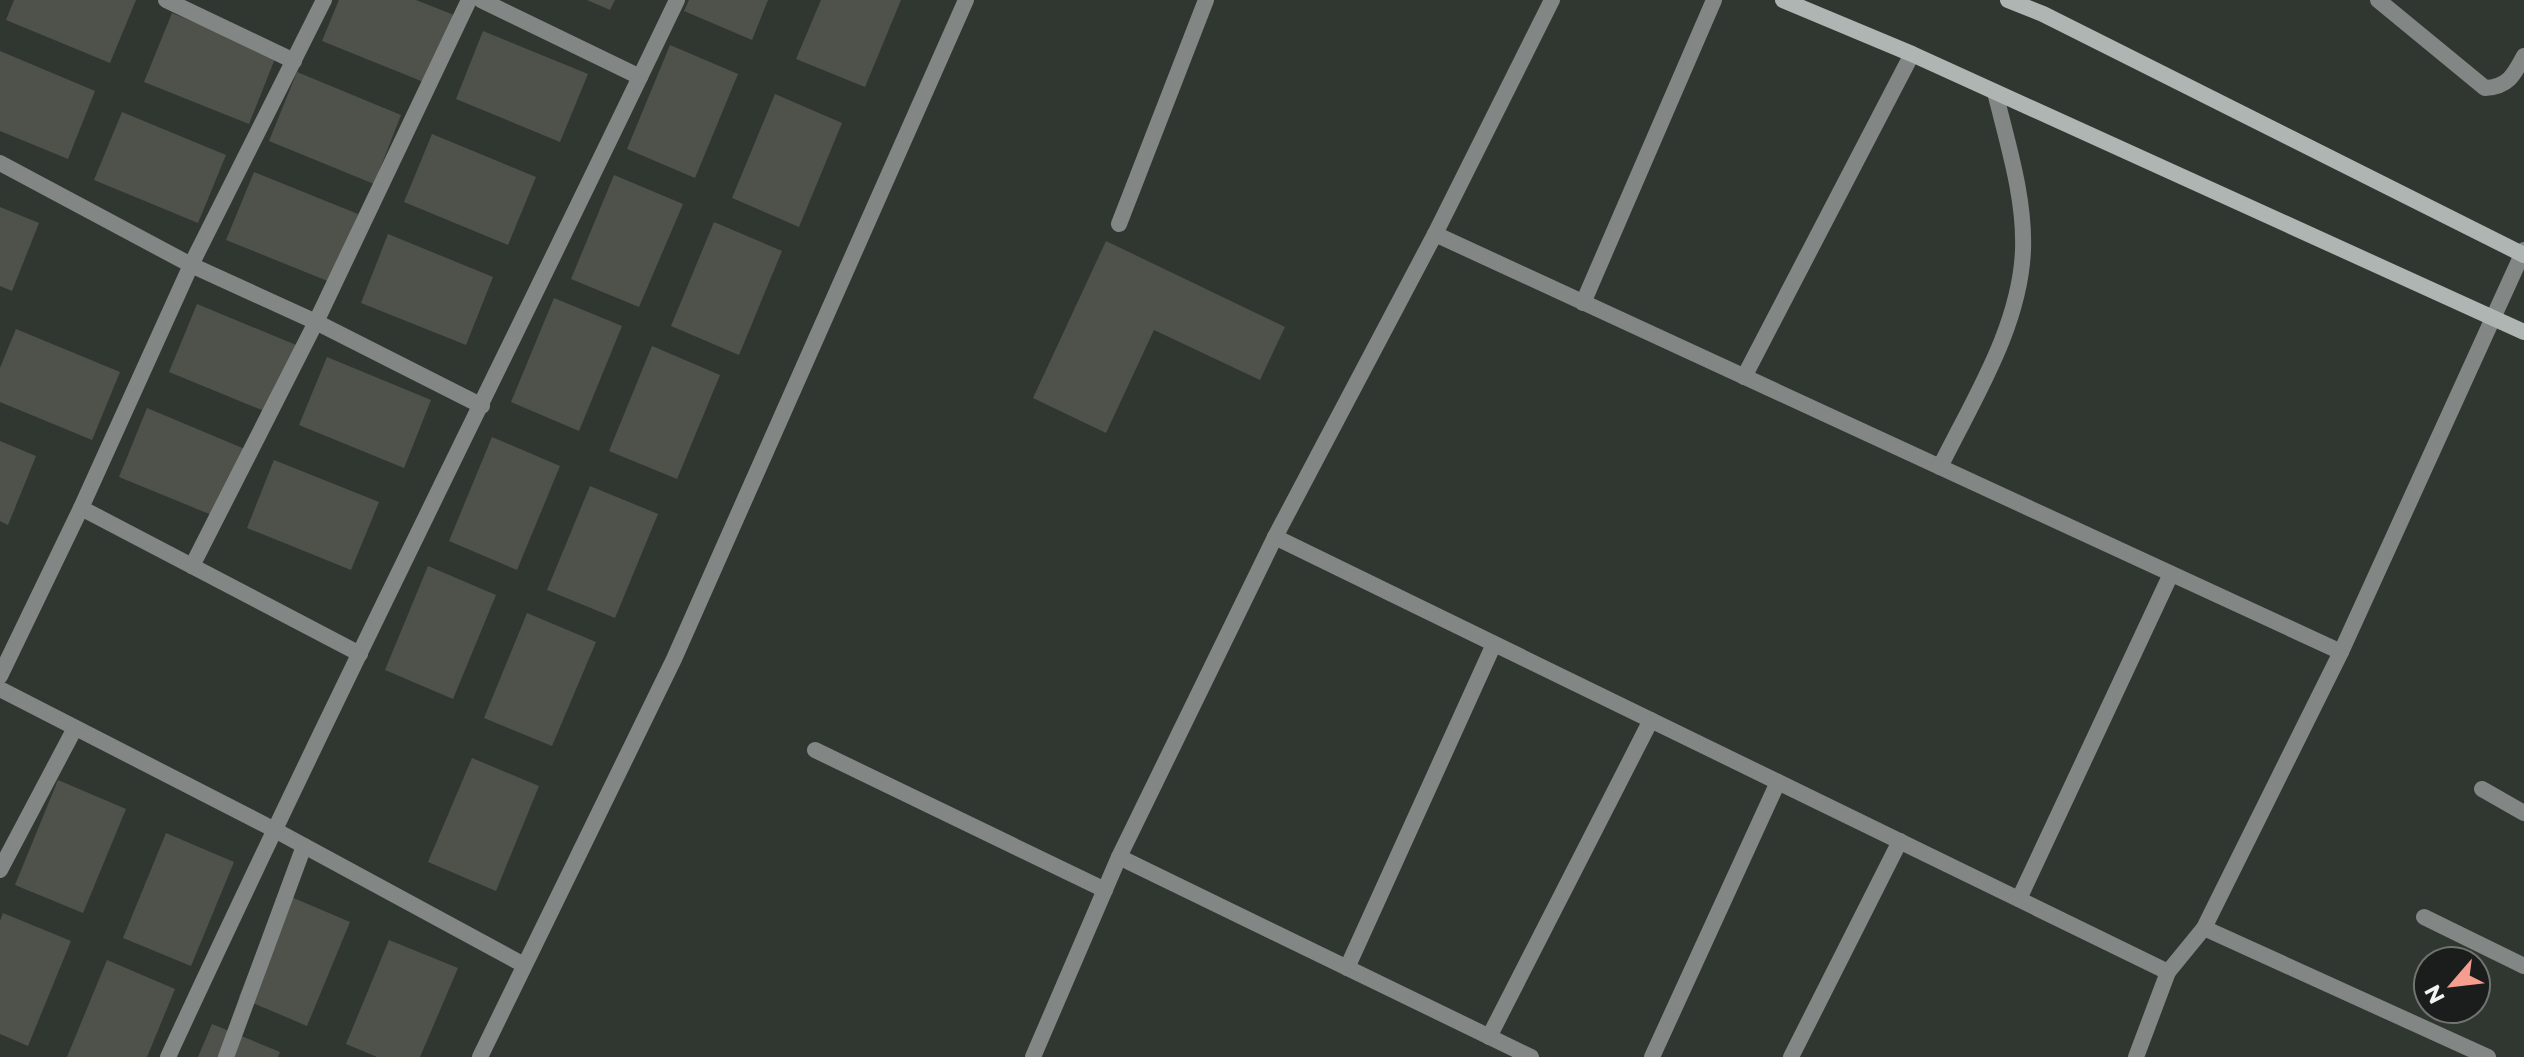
<svg xmlns="http://www.w3.org/2000/svg" width="2524" height="1057" viewBox="0 0 2524 1057" font-family="Montserrat,sans-serif">
	<rect width="100%" height="100%" fill="#303731"/>
	<g fill="#4e524a">
		<path d="M14 0H136L110 63 6 20Z"/>
		<path d="M339 0H416L454 15 426 83 322 41Z"/>
		<path d="M587 0H615L610 10Z"/>
		<path d="M689 0H768L752 40 684 11Z"/>
		<path d="M821 0H901L865 87 796 59Z"/>
		<path d="M172 13 276 56 249 124 144 82Z"/>
		<path d="M483 31 588 74 560 142 456 99Z"/>
		<path d="M670 45 738 74 695 178 627 149Z"/>
		<path d="M0 51 95 91 68 159 0 131Z"/>
		<path d="M297 72 401 115 374 184 269 141Z"/>
		<path d="M775 94 842 123 799 227 732 198Z"/>
		<path d="M122 112 226 155 198 223 94 180Z"/>
		<path d="M432 134 536 177 508 245 404 202Z"/>
		<path d="M254 172 358 214 330 282 226 240Z"/>
		<path d="M614 175 683 204 639 307 571 279Z"/>
		<path d="M0 207 39 223 12 291 0 286Z"/>
		<path d="M714 222 782 251 739 355 671 326Z"/>
		<path d="M388 234 493 277 466 345 361 303Z"/>
		<path d="M1106 241 1285 327 1260 380 1154 330 1106 433 1033 398Z"/>
		<path d="M554 298 622 326 579 431 511 402Z"/>
		<path d="M197 304 301 347 274 415 169 372Z"/>
		<path d="M16 329 120 372 92 440 0 402V368Z"/>
		<path d="M652 346 720 375 677 479 609 451Z"/>
		<path d="M327 357 431 400 404 468 299 425Z"/>
		<path d="M147 408 252 452 224 520 119 477Z"/>
		<path d="M492 437 560 466 517 570 449 541Z"/>
		<path d="M0 441 36 456 8 525 0 521Z"/>
		<path d="M274 460 379 502 351 570 247 528Z"/>
		<path d="M590 486 658 514 615 618 547 590Z"/>
		<path d="M428 566 496 595 453 699 385 670Z"/>
		<path d="M527 613 596 642 552 746 484 718Z"/>
		<path d="M472 758 539 786 496 891 428 862Z"/>
		<path d="M58 780 126 809 83 913 15 885Z"/>
		<path d="M166 833 234 862 191 966 123 938Z"/>
		<path d="M282 893 350 922 307 1026 239 997Z"/>
		<path d="M3 913 71 941 28 1046 0 1034V921Z"/>
		<path d="M389 940 458 968 420 1057H377L346 1044Z"/>
		<path d="M107 960 175 989 147 1057H67Z"/>
		<path d="M212 1024 280 1052 278 1057H198Z"/>
	</g>
	<g fill="none" stroke-linecap="round" stroke-linejoin="round">
		<g stroke="#828785" stroke-width="16">
			<path d="M166 0 294 61"/>
			<path d="M481 0 640 77"/>
			<path d="M2378 0 2485 88C2508 87 2514 75 2524 56"/>
			<path d="M0 163 191 265 316 322 482 406"/>
			<path d="M1119 224 1206 0"/>
			<path d="M1435 234 2341 652"/>
			<path d="M1583 303 1714 0"/>
			<path d="M1744 377 1912 54"/>
			<path d="M1940 467C1973 400 2020 327 2023 250 2025 197 2007 142 1995 92"/>
			<path d="M81 508 360 654"/>
			<path d="M1275 537 2168 972"/>
			<path d="M192 566 316 322 469 0"/>
			<path d="M0 676 81 508 191 265 324 0"/>
			<path d="M0 689 273 829 524 965"/>
			<path d="M815 750 1105 890"/>
			<path d="M2482 789 2524 813"/>
			<path d="M1119 857 1531 1057"/>
			<path d="M0 870 75 728"/>
			<path d="M2019 899 2171 574"/>
			<path d="M2424 917 2524 966"/>
			<path d="M2204 928 2488 1057"/>
			<path d="M1347 968 1494 644"/>
			<path d="M1489 1037 1651 720"/>
			<path d="M168 1057C332 702 508 353 677 0"/>
			<path d="M226 1057 304 846"/>
			<path d="M480 1057 674 659 966 0"/>
			<path d="M1033 1057 1119 857 1275 537 1435 234 1552 0"/>
			<path d="M1652 1057 1778 782"/>
			<path d="M1791 1057 1900 841"/>
			<path d="M2136 1057 2168 972 2204 928 2341 652 2524 250"/>
		</g>
		<g stroke="#aeb5b2" stroke-width="16">
			<path d="M1783 0 1912 54 2524 332"/>
			<path d="M2008 0 2043 14 2524 255"/>
		</g>
	</g>
	<g transform="translate(2452 985) rotate(242)"><circle r="38" fill="#1a1d1b" stroke="#707370" stroke-width="2"/>
	<path d="M0-6L14 30L0 20L-14 30Z" fill="#f59d8e"/>
	<text y="-12" font-size="22" font-weight="bold" text-anchor="middle" fill="#f0f4f0">N</text>
	</g>
</svg>
